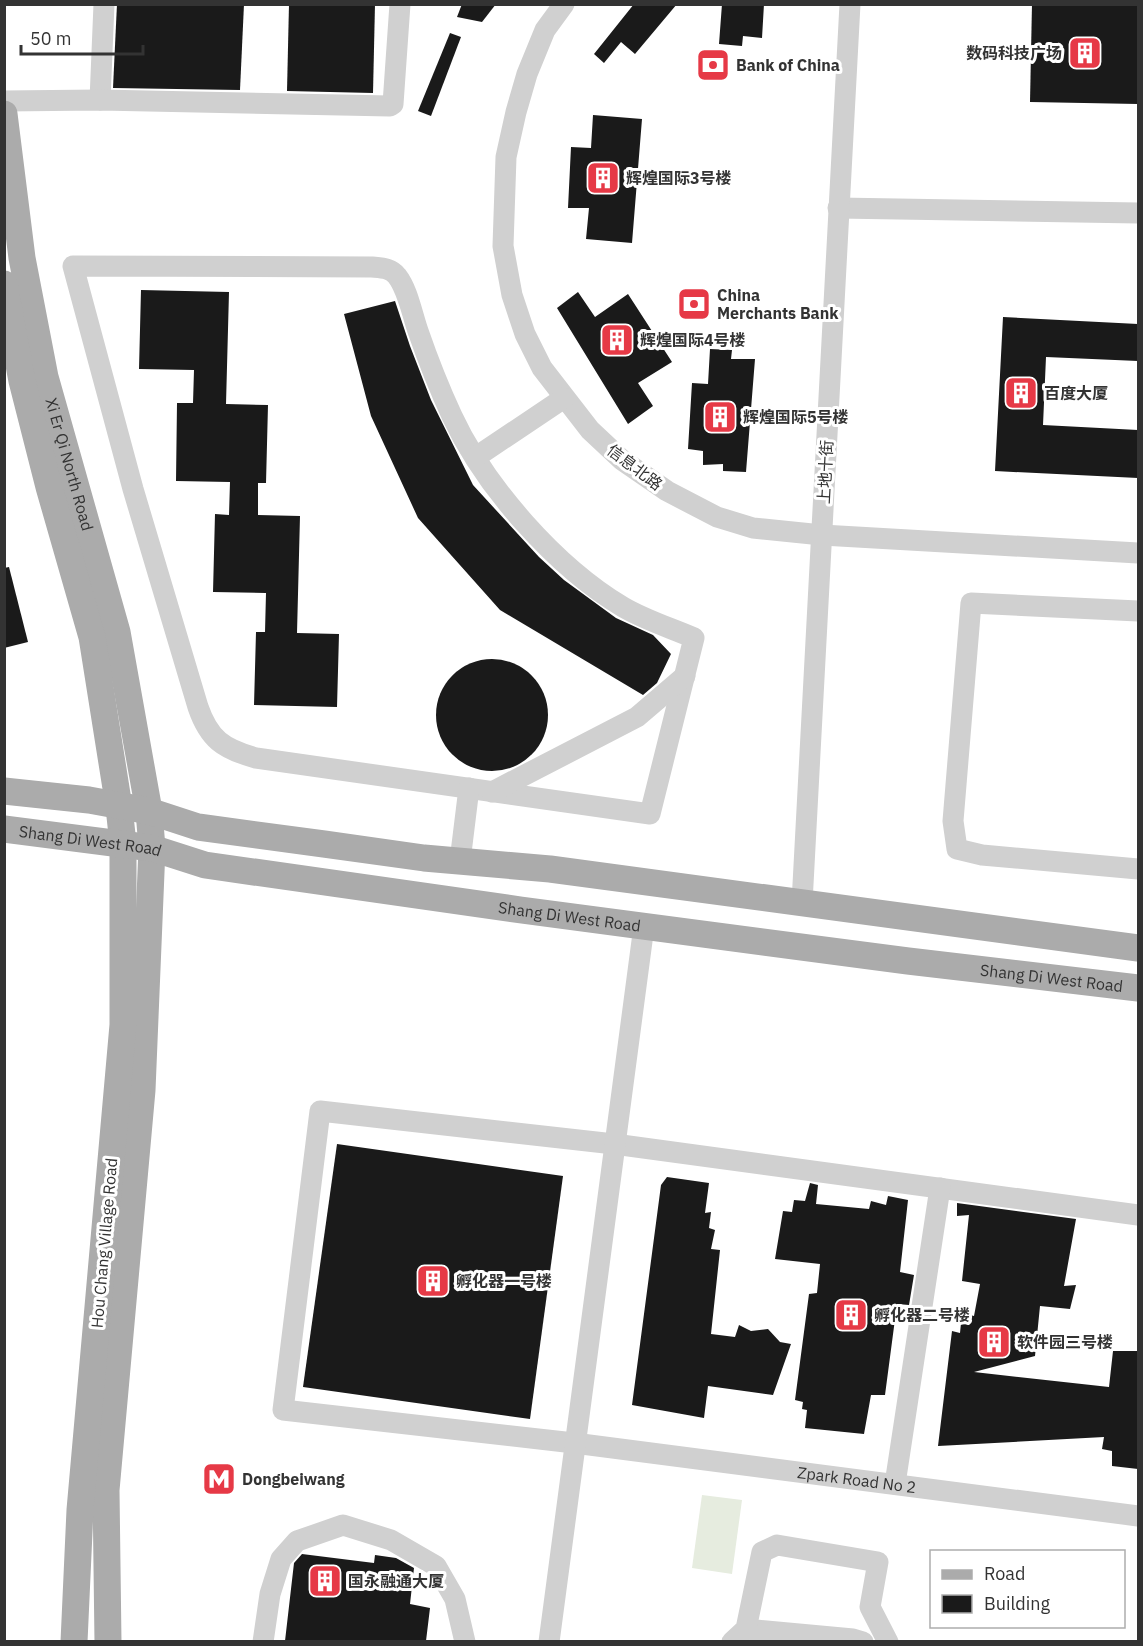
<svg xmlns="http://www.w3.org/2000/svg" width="1143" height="1646" viewBox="0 0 1143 1646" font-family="'IBM Plex Sans','Noto Sans SC',sans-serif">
	<rect width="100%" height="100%" fill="#fff"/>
	<path fill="#e6ecdf" d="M702 1495 742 1500 732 1574 692 1568Z"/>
	<g fill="#1a1a1a">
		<path d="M117 4H244L240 90 113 88Z"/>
		<path d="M289 4H375L373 93 287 91Z"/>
		<path d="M462 4H496L482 22 457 17Z"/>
		<path d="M634 4H677L635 54 621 42 604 63 594 54Z"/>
		<path d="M722 4H764L762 38 743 36 742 46 719 44Z"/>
		<path d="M1032 4H1138V104L1030 102Z"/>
		<path d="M450 33 461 37 431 116 418 111Z"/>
		<path d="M593 115 642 119 632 243 586 239 589 208H568L571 147 591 148Z"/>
		<path d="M141 290 229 292 226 404 268 405 266 483H258V515L300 516 297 633 339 634 337 707 254 705 256 632H265L266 593 213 592 215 514 229 515 230 482 176 481 177 403H193L194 370 139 369Z"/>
		<path d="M578 292 595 317 628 294 672 362 638 383 653 406 628 424 557 308Z"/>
		<path d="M395 301 410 346 431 400 473 485 539 557 564 580 616 618 653 635 671 654 657 683 643 695 500 610 418 518 371 416 344 314Z"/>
		<path d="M1003 317 1138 324V361L1046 357 1043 425 1138 430V478L995 471Z"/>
		<path d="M710 349 732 350 731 359H755L746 472 723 471V464L703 465V451L688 449 692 383 708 384Z"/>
		<path d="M9 567 28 642 4 648V568Z"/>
		<circle cx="492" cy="715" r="56"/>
		<path d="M337 1144 563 1176 530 1419 303 1387Z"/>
		<path d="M667 1177 709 1183 705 1213 711 1212 709 1228 715 1230 711 1249 720 1250 711 1334 735 1337 739 1325 751 1331 768 1329 780 1342 791 1344 773 1395 708 1386 704 1418 632 1405 661 1185Z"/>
		<path d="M810 1183 818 1185 816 1204 869 1209 871 1201 886 1205 888 1196 908 1200 900 1272 914 1275 909 1305 897 1304 885 1395H871L864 1434 805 1428 807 1410 802 1409 803 1402 795 1400 809 1294 817 1293 820 1264 775 1259 783 1211 792 1212 794 1200 805 1201Z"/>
		<path d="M957 1203 1076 1219 1064 1286 1076 1285 1070 1309 1040 1306 1035 1356 974 1372 1109 1387 1113 1351H1138V1469L1112 1466V1451L1102 1449 1104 1437 938 1446 952 1331 960 1333 962 1313 974 1316 980 1284 962 1281 969 1215 957 1216Z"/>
		<path d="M302 1554 374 1563 375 1555 396 1558 414 1568 410 1604 430 1608 426 1641H285L294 1563Z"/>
	</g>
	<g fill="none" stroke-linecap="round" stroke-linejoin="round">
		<g stroke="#d0d0d0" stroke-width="21">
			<path d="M564 4 545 30 527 74 516 112 506 157 503 246 512 295 525 334 542 368 590 430 622 460 667 491 717 517 753 528 822 535 1138 553"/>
			<path d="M100 100 104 4"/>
			<path d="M4 101 100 100 390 106 393 104 400 4"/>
			<path d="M838 208 1138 213"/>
			<path d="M73 266 372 267C382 268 391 268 397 276 408 290 412 314 418 331 428 360 439 388 452 416 485 487 556 567 623 607 645 620 671 628 694 638L650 814 256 758C223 749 209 739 198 707L133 489Z"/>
			<path d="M476 457 564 398"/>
			<path d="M1138 611 971 603 953 821 957 849 982 855 1138 869"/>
			<path d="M492 792 637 717 685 676"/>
			<path d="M460 861 469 788"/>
			<path d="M802 903 850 4"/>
			<path id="s1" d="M1138 1215 614 1144 320 1111 283 1410 574 1443 1138 1516"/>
			<path d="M895 1484 940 1188"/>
			<path d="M746 1629 853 1639 863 1642"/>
			<path d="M263 1642 270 1594 281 1559 297 1541 343 1525 391 1540 436 1566 455 1599 465 1642"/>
			<path d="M549 1642 644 926"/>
			<path d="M732 1642 746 1629 762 1552 777 1545 878 1562 870 1607 888 1642"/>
		</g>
		<g stroke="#ababab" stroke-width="27">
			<path id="s2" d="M4 114 22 258 45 377 117 632 149 811 152 848 142 1090 106 1490 108 1642"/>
			<path d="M4 284 22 381 49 487 92 637 119 807 123 844V1025L80 1510 74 1642"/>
			<path d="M4 791 89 800 149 811 198 827 324 844 424 858 550 869 1138 948"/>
			<path id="s3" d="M4 829 152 848 205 865 521 910 908 961 1138 988"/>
		</g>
	</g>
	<defs>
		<symbol id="building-square" viewBox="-11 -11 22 22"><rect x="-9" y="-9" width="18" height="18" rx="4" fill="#e63946" stroke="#fff"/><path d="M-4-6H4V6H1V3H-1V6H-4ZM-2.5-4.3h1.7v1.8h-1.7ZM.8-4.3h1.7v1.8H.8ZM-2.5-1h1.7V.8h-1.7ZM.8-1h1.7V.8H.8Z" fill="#fff"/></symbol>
		<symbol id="bank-square" viewBox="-11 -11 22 22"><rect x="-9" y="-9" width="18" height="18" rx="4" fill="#e63946" stroke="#fff"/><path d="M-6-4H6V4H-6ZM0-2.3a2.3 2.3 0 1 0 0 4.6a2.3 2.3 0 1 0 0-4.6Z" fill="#fff"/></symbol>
		<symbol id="metro-square" viewBox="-11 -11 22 22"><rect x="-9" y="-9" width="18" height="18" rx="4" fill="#e63946" stroke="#fff"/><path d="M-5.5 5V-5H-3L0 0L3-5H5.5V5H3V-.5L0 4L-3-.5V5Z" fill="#fff"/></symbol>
	</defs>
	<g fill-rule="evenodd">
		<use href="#building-square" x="1066" y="34" width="38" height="38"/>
		<use href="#bank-square" x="694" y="46" width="38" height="38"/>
		<use href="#building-square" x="584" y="159" width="38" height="38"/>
		<use href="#bank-square" x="675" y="285" width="38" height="38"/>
		<use href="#building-square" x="598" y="321" width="38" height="38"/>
		<use href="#building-square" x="1002" y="374" width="38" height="38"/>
		<use href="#building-square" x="701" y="398" width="38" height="38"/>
		<use href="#building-square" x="414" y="1262" width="38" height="38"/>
		<use href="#building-square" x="832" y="1296" width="38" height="38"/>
		<use href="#building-square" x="975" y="1323" width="38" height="38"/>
		<use href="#metro-square" x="200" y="1460" width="38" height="38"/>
		<use href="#building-square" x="306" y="1562" width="38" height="38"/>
	</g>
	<g text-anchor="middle" stroke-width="6" stroke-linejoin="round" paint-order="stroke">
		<g font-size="16" font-weight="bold" fill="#333" stroke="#fff" text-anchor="start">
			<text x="1062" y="59" text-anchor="end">数码科技广场</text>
			<text x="736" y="71">Bank of China</text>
			<text x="626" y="184">辉煌国际3号楼</text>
			<text x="717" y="301">China<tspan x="717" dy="18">Merchants Bank</tspan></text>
			<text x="640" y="346">辉煌国际4号楼</text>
			<text x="1044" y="399">百度大厦</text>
			<text x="743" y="423">辉煌国际5号楼</text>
			<text x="456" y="1287">孵化器一号楼</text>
			<text x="874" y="1321">孵化器二号楼</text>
			<text x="1017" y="1348">软件园三号楼</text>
			<text x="242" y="1485">Dongbeiwang</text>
			<text x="348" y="1587">国永融通大厦</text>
		</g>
		<g font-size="16" fill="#333" stroke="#fff">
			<text dy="6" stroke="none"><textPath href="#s2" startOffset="357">Xi Er Qi North Road</textPath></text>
			<text transform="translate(635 467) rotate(37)" y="6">信息北路</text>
			<text transform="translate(825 472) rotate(-87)" y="6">上地十街</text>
			<text dy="6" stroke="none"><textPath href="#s3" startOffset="87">Shang Di West Road</textPath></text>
			<text dy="6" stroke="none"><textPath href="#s3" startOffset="573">Shang Di West Road</textPath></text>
			<text dy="6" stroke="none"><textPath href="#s3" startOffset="1059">Shang Di West Road</textPath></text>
			<text transform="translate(104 1243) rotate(-85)" y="6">Hou Chang Village Road</text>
			<text dy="6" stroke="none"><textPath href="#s1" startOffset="1704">Zpark Road No 2</textPath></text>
		</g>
	</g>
	<rect width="1143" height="1646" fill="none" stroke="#333333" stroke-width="12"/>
	<rect x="930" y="1550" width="195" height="78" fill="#ffffff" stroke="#adadad" stroke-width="1.5"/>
	<rect x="942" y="1570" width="30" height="9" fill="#ababab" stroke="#adadad" stroke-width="1.5"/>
	<text x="984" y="1580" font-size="18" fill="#333333">Road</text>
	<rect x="942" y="1595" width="30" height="18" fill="#1a1a1a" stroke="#adadad" stroke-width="1.5"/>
	<text x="984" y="1610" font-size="18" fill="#333333">Building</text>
	<path d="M21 45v9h122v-9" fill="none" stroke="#333333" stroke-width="3"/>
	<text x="30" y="45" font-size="18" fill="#333333" stroke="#ffffff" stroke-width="4.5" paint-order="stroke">50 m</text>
</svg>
